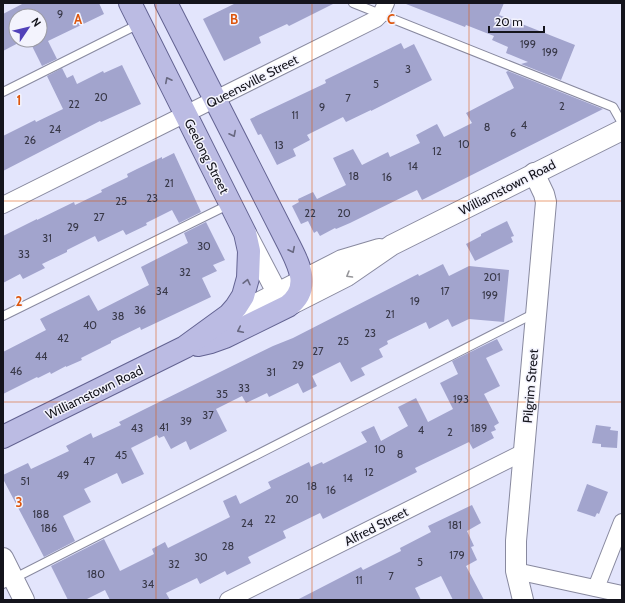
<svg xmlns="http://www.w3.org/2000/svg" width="625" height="603" viewBox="0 0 625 603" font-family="Cabin,sans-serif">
	<rect width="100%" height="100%" fill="#e3e5fc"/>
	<g fill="#a2a4cd">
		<path d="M24 3H99L104 14 48 41 57 59 42 66 29 40H40V16H16V40H24L3 51V14Z"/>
		<path d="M236 3H335L289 26 287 24 259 37 261 43 224 61 203 19Z"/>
		<path d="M407 3H504L499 15 575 45 561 80 521 64 528 62 506 53 508 47 492 40 494 36 466 25 465 27 406 4Z"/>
		<path d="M401 43 404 49 414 44 432 80 371 111V110L346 122 343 117 307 135 310 140 293 149 296 156 277 165 261 134 258 135 250 119 326 83 325 80Z"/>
		<path d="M122 65 141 104 101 122 100 121 3 171V136L35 120 36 122 63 109 47 76 62 68 67 78 73 75 77 84 103 71 104 73Z"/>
		<path d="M508 71 603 109 422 200 417 190 350 223 336 229 335 228 320 236 317 231 314 233 308 221 301 224 292 206 299 202 298 199 313 192 317 199 346 185 333 158 353 149 362 165 388 152 390 157 420 143 416 135 437 124 444 137 472 123 466 113 514 88 506 72Z"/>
		<path d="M174 153 201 212 179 223 172 210 146 223 147 225 126 235 123 230 98 242 95 236 67 250V252L42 264 45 268 23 279 20 274 3 283V236L37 219V220L74 202 75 205 102 192 101 190 128 177 127 174 137 169 162 157V159Z"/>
		<path d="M507 221 514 236 511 237 513 242 475 261 466 244 481 236V234Z"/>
		<path d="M206 222 225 260 213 265 217 271 202 278 211 297 141 330 140 327 111 341V343L81 358 82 360 66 367V366L51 374 50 372 38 378 37 377 3 394V352L46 330 40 319 89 295 98 311 149 285 141 267 188 243 184 233Z"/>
		<path d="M443 264 449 276 469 266 509 270 504 322 469 319 452 327 448 319 429 329 426 322 387 341 388 344 379 349 383 357 361 368 365 375 351 382 340 362 312 376 317 386 303 393 298 383 269 397 267 393 246 403 242 396 216 409 227 431 190 450 186 441 171 449 164 436 159 438 157 435 131 448 144 474 122 484 117 473 84 489 91 502 63 516 75 541 44 557 3 479V475L28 463 31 469 69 451 66 446 91 433 93 438 121 425 119 422 143 410 273 346 293 338 418 274 419 276Z"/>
		<path d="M497 339 503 350 486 358 500 386 484 394 499 423 494 426 496 430 491 432 494 438 473 449 469 442 415 468 417 472 323 519 320 513 283 531 286 538 248 557 251 563 227 575 225 571 200 584 197 578 166 593 170 600H110L105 590 85 600H68L51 566 104 539 120 571 154 554 152 549 165 542 168 548 230 517 223 501 236 495 240 504 271 488 268 482 309 462 311 467 322 462 323 464 367 442 361 432 374 426 381 441 408 426 398 407 416 398 428 422 453 409 440 383 458 374 452 361Z"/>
		<path d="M596 425 611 427 610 430 618 431 617 448 601 447V444L592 443Z"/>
		<path d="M587 484 608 492 599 514 597 513 595 517 577 511Z"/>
		<path d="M472 505 481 523 467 531 474 546 471 547 477 560 466 566 484 600H453L441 576 415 588 421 600H297L361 567 363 570 401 551 400 548 431 532 428 526Z"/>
	</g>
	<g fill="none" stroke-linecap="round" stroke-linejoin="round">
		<defs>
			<g id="service">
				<path d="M353 3 613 107 622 123"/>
				<path d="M3 92 139 24"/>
				<path d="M3 316 230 204"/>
				<path d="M3 584 535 313"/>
			</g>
			<g id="minor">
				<path d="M3 205 376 19 381 14 386 3"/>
				<path d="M516 571 622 594"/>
				<path d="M596 588 622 522"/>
				<path d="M228 600 524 452"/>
			</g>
			<g id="tertiary">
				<path d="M247 235 283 304"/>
				<path d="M288 306 347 276 392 245 622 130"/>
				<path d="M223 321 342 260 379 249"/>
				<path d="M3 558 24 600"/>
				<path d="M523 600 516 571V541L546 202 544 194 534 173"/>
			</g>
			<g id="primary">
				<path d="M166 3 288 243C299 265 312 288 288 306L225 337 211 342 198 345"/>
				<path d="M3 437 185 347 229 315 236 307 243 296 248 278 249 251 245 233 130 3"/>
			</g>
		</defs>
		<use href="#service" stroke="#88899f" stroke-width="10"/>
		<use href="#minor" stroke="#88899f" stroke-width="18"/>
		<use href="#tertiary" stroke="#88899f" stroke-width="22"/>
		<use href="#primary" stroke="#636392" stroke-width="24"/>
		<use href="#service" stroke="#fff" stroke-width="8"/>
		<use href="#minor" stroke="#fff" stroke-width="16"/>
		<use href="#tertiary" stroke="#fff" stroke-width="20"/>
		<use href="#primary" stroke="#bbbbe3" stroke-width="22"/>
	</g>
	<defs><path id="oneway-chevron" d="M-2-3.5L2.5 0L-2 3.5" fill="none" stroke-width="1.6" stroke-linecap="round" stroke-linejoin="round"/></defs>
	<g stroke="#686880">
		<use href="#oneway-chevron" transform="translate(168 80) rotate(-117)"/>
		<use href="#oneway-chevron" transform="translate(233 134) rotate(63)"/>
		<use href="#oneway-chevron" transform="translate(292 250) rotate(64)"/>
		<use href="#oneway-chevron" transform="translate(247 282) rotate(-77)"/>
		<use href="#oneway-chevron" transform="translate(240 330) rotate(154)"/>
	</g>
	<use stroke="#959599" href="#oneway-chevron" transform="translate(349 275) rotate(150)"/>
	<path fill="none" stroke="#dd560d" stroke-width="1" stroke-opacity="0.55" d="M156 3V600M312 3V600M469 3V600M3 201H622M3 402H622"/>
	<g text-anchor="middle" stroke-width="3" stroke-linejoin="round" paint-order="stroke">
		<g font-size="11" fill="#383848">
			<text x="60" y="18">9</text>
			<text x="528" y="48">199</text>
			<text x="550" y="56">199</text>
			<text x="408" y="73">3</text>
			<text x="376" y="88">5</text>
			<text x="101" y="101">20</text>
			<text x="348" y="102">7</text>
			<text x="74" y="108">22</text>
			<text x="562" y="110">2</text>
			<text x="322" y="111">9</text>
			<text x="295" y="119">11</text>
			<text x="524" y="129">4</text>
			<text x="487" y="131">8</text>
			<text x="55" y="133">24</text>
			<text x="513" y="137">6</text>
			<text x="30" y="144">26</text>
			<text x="464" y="148">10</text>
			<text x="279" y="149">13</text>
			<text x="437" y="155">12</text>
			<text x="413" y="170">14</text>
			<text x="354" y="180">18</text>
			<text x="387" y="181">16</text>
			<text x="169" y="187">21</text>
			<text x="152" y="202">23</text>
			<text x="121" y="205">25</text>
			<text x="310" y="217">22</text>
			<text x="344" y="217">20</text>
			<text x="99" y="221">27</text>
			<text x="73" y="231">29</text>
			<text x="47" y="242">31</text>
			<text x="204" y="250">30</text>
			<text x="24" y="258">33</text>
			<text x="185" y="276">32</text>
			<text x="492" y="281">201</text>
			<text x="162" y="295">34</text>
			<text x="445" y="295">17</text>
			<text x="490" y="299">199</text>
			<text x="415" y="305">19</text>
			<text x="140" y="314">36</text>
			<text x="390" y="318">21</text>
			<text x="118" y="320">38</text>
			<text x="90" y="329">40</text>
			<text x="370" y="337">23</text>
			<text x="63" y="342">42</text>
			<text x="343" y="345">25</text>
			<text x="318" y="355">27</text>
			<text x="41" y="360">44</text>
			<text x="298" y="369">29</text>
			<text x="16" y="375">46</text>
			<text x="271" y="376">31</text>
			<text x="244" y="392">33</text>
			<text x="222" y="398">35</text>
			<text x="461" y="403">193</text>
			<text x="208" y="419">37</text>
			<text x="186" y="425">39</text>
			<text x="164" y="431">41</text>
			<text x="137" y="432">43</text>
			<text x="479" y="432">189</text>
			<text x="421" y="434">4</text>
			<text x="450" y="436">2</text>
			<text x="380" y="453">10</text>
			<text x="400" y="458">8</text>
			<text x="121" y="459">45</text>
			<text x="89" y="465">47</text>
			<text x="369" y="476">12</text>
			<text x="63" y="479">49</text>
			<text x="348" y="482">14</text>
			<text x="25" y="485">51</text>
			<text x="312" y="490">18</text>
			<text x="331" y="494">16</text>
			<text x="292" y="503">20</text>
			<text x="41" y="518">188</text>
			<text x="270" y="523">22</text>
			<text x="247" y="527">24</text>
			<text x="455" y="529">181</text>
			<text x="49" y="532">186</text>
			<text x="228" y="550">28</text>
			<text x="457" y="559">179</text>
			<text x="201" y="561">30</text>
			<text x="420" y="566">5</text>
			<text x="174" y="568">32</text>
			<text x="96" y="578">180</text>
			<text x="391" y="580">7</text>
			<text x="359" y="584">11</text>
			<text x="148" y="588">34</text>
		</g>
		<g font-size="13" fill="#14141c" stroke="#f3f3fd">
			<text transform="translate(252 81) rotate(-27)" y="5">Queensville Street</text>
			<text transform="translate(207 156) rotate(63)" y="5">Geelong Street</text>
			<text transform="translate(507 187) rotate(-27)" y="5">Williamstown Road</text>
			<text transform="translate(530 386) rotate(-85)" y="5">Pilgrim Street</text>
			<text transform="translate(94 392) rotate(-26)" y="5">Williamstown Road</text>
			<text transform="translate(376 526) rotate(-27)" y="5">Alfred Street</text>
		</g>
	</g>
	<g font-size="13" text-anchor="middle" font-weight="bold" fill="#dd560d" stroke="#f3f3fd" stroke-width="3" stroke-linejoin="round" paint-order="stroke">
		<text x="78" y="24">A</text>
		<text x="234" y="24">B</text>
		<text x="391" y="24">C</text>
		<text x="19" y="105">1</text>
		<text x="19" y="306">2</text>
		<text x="19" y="507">3</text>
	</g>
	<rect width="625" height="603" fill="none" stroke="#14141c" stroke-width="8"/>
	<g transform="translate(28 28) rotate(55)"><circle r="19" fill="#f3f3fd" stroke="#9a9aa3"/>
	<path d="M0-3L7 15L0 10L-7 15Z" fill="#5141b9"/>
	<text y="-6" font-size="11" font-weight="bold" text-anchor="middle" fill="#14141c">N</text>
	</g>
	<path d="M489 26v6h55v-6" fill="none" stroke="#14141c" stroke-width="2"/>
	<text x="495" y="26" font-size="12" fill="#14141c" stroke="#f3f3fd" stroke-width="3" paint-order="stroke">20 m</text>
</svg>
